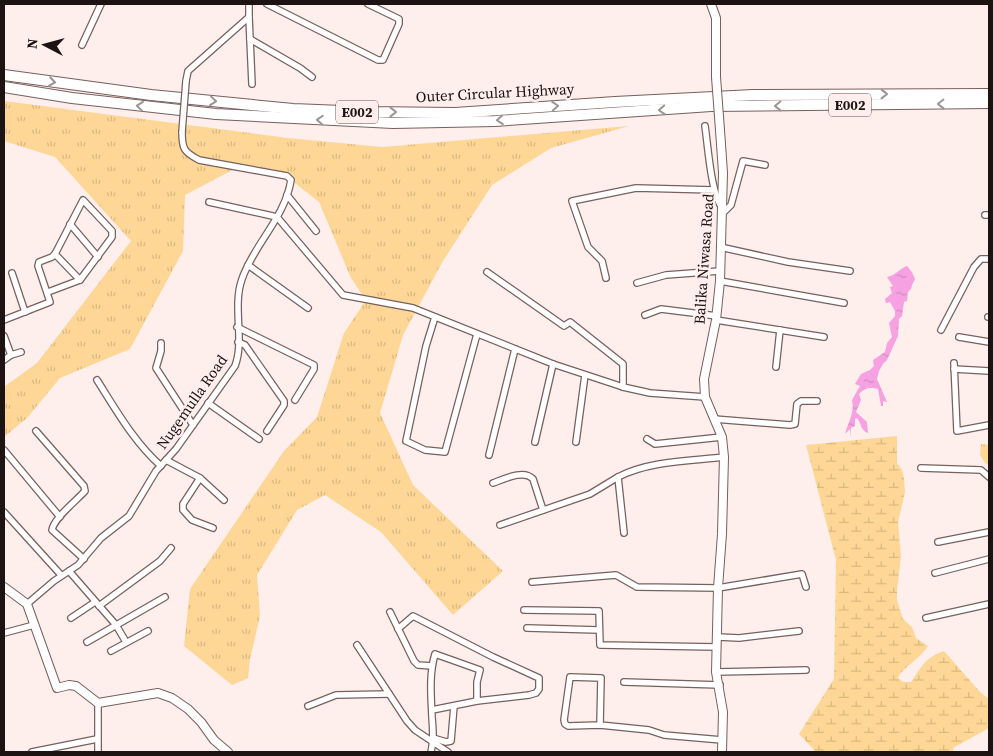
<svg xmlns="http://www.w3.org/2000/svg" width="993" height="756" viewBox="0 0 993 756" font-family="'Source Serif 4',serif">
	<defs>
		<pattern id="grass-tufts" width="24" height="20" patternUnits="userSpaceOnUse" patternTransform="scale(1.25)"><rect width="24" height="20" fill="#fed796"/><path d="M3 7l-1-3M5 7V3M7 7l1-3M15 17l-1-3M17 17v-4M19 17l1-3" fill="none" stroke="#d9b880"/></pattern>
		<pattern id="wetland-marsh" width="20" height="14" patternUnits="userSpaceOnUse" patternTransform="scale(1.25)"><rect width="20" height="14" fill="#fed796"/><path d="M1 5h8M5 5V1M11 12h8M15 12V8" fill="none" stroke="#d9b880"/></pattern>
		<pattern id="water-ripples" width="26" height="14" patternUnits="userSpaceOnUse" patternTransform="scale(1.25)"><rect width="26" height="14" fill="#f6a1e1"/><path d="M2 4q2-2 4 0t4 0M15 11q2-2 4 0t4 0" fill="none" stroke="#d28ac0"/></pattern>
	</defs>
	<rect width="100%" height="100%" fill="#feeeec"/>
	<g fill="url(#grass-tufts)">
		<path d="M4 101 288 138 382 147 629 126 551 148 492 185 443 261 403 335 380 413 413 485 503 571 453 615 381 532 325 495 297 510 257 575 260 616 250 659 248 678 232 685 184 646 190 589 284 451 317 417 344 333 366 300 351 278 319 202 291 180 240 166 185 195 183 251 130 349 60 378 27 418 4 437V387L37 363 131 241 55 157 4 141Z"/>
		<path d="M981 444 989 445V465L985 463 980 455Z"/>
	</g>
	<path fill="url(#wetland-marsh)" d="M897 436V463L902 470 904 478 905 492 898 522 901 557 897 590V600L903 619 912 627 916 638 928 646C920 659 902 668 898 678L903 682H911C921 668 925 657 944 651L980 692 989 699V728L953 748V752H816L799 734 834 679 836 560 806 445Z"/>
	<path fill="url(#water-ripples)" d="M907 266 912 272 915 279 912 285 911 289 908 292 907 301 904 302 902 316 899 319 898 336 887 360 883 364 879 371 877 379 887 402 883 401V406H881L878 389C869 387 865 388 859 394L861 400 856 412 867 422 868 433C860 430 862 424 857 418L855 419V426L851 428V437L850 429 845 434C848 423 855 412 852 400L860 386 855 384 861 374 870 370 874 366 873 360 885 352 887 343 892 337 889 323 895 316V311L890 302 886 303 885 299 892 293 890 287 893 286 887 277C895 276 899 269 907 266Z"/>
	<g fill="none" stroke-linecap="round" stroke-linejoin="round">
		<defs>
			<g id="street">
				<path d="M267 4 378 60H383L399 24V19L368 4"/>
				<path d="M249 17 252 84"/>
				<path d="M250 39 300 68 312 77"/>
				<path d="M82 45 101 4"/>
				<path d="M186 81 188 71 249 17V4"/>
				<path d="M705 126C708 146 711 196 723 209"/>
				<path d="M287 195 316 231"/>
				<path d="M209 202 277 217 343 295 413 308 553 364 623 387 650 393 705 397"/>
				<path d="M722 214 731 205 743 161 765 165"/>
				<path d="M985 215H989"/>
				<path d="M70 224 98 257"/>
				<path d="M720 247 788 262 850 271"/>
				<path d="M55 254 80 280"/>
				<path d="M248 265 308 308"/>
				<path d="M487 272 564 326 570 322 623 364V387"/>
				<path d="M12 273 25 312"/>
				<path d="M606 278 602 261 588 247 572 201 636 188 714 190"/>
				<path d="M720 281 844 303"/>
				<path d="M637 283 666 275 720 271"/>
				<path d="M645 315 661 309 717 316"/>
				<path d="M435 317 426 346 406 441 425 450 445 452 477 334"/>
				<path d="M988 317H989"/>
				<path d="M4 320 50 302 38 266 39 262 52 257 55 254 83 200 112 231V237L80 280 48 292"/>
				<path d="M716 320 824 337"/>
				<path d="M237 327 314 365V369L295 400"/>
				<path d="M941 330 974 267 981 259H989"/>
				<path d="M4 336 11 355"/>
				<path d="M959 337 989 342"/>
				<path d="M238 342 245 345 284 401V405L267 431"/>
				<path d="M161 343V351L156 368 193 425"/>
				<path d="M4 360 11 355 21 352"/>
				<path d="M954 363 957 431 989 425"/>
				<path d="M776 367 780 330"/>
				<path d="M954 369 989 371"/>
				<path d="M97 380C116 410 134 442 161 466"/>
				<path d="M208 403 259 439"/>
				<path d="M714 419 790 425 795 424 797 404 801 401H817"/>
				<path d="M36 431 84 486 85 491C76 501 54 518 52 530L84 559"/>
				<path d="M647 439 655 444 722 437"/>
				<path d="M535 442 553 364"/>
				<path d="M576 442 585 375"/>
				<path d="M4 450 60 517"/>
				<path d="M489 455 515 349"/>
				<path d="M166 460 200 478 224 500"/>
				<path d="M921 468 981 470 989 477"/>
				<path d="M200 478 183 504V510L192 520 213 528"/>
				<path d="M493 483C504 479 524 469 533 479L543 510"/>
				<path d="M4 512 61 575"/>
				<path d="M500 525 590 494 618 477"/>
				<path d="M624 533 618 477C649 461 689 461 724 457"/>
				<path d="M938 542 989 532"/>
				<path d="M69 571 116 625 126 642"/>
				<path d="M935 573 989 559"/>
				<path d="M532 582 616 575 637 587 718 588 802 574 806 587"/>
				<path d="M27 604 54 581 78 565 101 538 129 516 156 471 176 449 235 366C245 340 232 307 242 279 254 244 285 218 291 180L287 176 199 160C184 152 182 149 182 132"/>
				<path d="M99 606 160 561 171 548"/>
				<path d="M524 610 599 611 600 645 717 647"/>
				<path d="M390 612 414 661 418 665 432 666"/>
				<path d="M71 618 95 602"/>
				<path d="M926 618 989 604"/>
				<path d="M527 628 599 630"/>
				<path d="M398 629 413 616 493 657 539 678V689L536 693 529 695 477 701"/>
				<path d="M4 633 34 625"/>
				<path d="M718 637 739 638 799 631"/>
				<path d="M87 642 165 597"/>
				<path d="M357 645 407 721 415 730 448 752"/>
				<path d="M111 651 148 631"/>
				<path d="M716 672 806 670"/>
				<path d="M624 682 720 685"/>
				<path d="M98 703V752"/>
				<path d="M308 706 336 695 389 694"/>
				<path d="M600 725 601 678 570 677 564 720 565 724 568 726 600 725 649 730 664 735 722 740"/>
				<path d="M433 738 446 742 451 741 454 706"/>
				<path d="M32 752 97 739"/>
				<path d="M431 752C434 740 433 729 432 717 431 696 429 674 435 654L480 670 477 682V701L432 710"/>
			</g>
			<g id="secondary">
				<path d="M711 4 716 18V77"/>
				<path d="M720 130 723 173 720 281 716 320 704 379 705 397 722 437 724 457 722 534 718 588 716 672 723 712 722 752"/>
				<path d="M4 587 27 604 57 688 69 685 76 686 98 703 158 693 172 698 188 709 201 722 214 740 228 752"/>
			</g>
			<g id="highway">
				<path d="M4 75 151 95 293 109 367 112 455 113 615 102 753 95 989 94"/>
				<path d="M4 87 72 98 216 114 393 123 495 121 711 106 989 103"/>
			</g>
		</defs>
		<use href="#street" stroke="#77605d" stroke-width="8"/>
		<use href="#secondary" stroke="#77605d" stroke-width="10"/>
		<use href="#highway" stroke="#77605d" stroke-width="12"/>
		<use href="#street" stroke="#fff" stroke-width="5.5"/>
		<use href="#secondary" stroke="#fff" stroke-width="8"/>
		<use href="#highway" stroke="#fff" stroke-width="10"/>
		<defs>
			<path id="street-bridge" d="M182 132 186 81"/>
			<path id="secondary-bridge" d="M716 77 720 130"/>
		</defs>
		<use href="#street-bridge" stroke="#77605d" stroke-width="8" stroke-linecap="butt"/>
		<use href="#secondary-bridge" stroke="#77605d" stroke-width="10" stroke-linecap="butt"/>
		<use href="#street-bridge" stroke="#fff" stroke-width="5.5"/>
		<use href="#secondary-bridge" stroke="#fff" stroke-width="8"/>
	</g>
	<defs><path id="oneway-chevron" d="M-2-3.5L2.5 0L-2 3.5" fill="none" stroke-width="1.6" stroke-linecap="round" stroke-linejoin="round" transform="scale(1.25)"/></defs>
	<g stroke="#999594">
		<use href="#oneway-chevron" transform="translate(52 82) rotate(9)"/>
		<use href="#oneway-chevron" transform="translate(884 94)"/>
		<use href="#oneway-chevron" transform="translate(213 101) rotate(6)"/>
		<use href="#oneway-chevron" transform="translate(941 104) rotate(179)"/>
		<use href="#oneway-chevron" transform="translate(140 106) rotate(-174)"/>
		<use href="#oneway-chevron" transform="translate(555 106) rotate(-4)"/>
		<use href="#oneway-chevron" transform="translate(778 106) rotate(179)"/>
		<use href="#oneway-chevron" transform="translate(662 110) rotate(176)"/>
		<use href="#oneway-chevron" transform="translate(393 112)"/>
		<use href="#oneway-chevron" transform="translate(320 120) rotate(-177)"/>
		<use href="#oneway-chevron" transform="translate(500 120) rotate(176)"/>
	</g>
	<g text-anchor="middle" stroke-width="5" stroke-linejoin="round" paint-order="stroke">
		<g fill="#feeeec" stroke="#605553" stroke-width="1">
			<rect x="829" y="93.5" width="42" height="23" rx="4"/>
			<rect x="336" y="100.5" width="42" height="23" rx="4"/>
		</g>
		<g font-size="14" font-weight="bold" fill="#1c1312">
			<text x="850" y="110">E002</text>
			<text x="357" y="117">E002</text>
		</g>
		<g font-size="15" fill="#1c1312" stroke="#feeeec">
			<text transform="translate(495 93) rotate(-3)" y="5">Outer Circular Highway</text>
			<text transform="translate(704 259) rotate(-86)" y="5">Balika Niwasa Road</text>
			<text transform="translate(192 402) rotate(-55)" y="5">Nugemulla Road</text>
		</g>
	</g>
	<rect width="993" height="756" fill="none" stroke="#1c1312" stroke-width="10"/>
	<g transform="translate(45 45) rotate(276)" stroke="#feeeec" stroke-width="4" paint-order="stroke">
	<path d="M0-4L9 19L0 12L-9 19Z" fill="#1c1312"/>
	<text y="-8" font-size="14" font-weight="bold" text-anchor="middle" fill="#1c1312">N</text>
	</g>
</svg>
